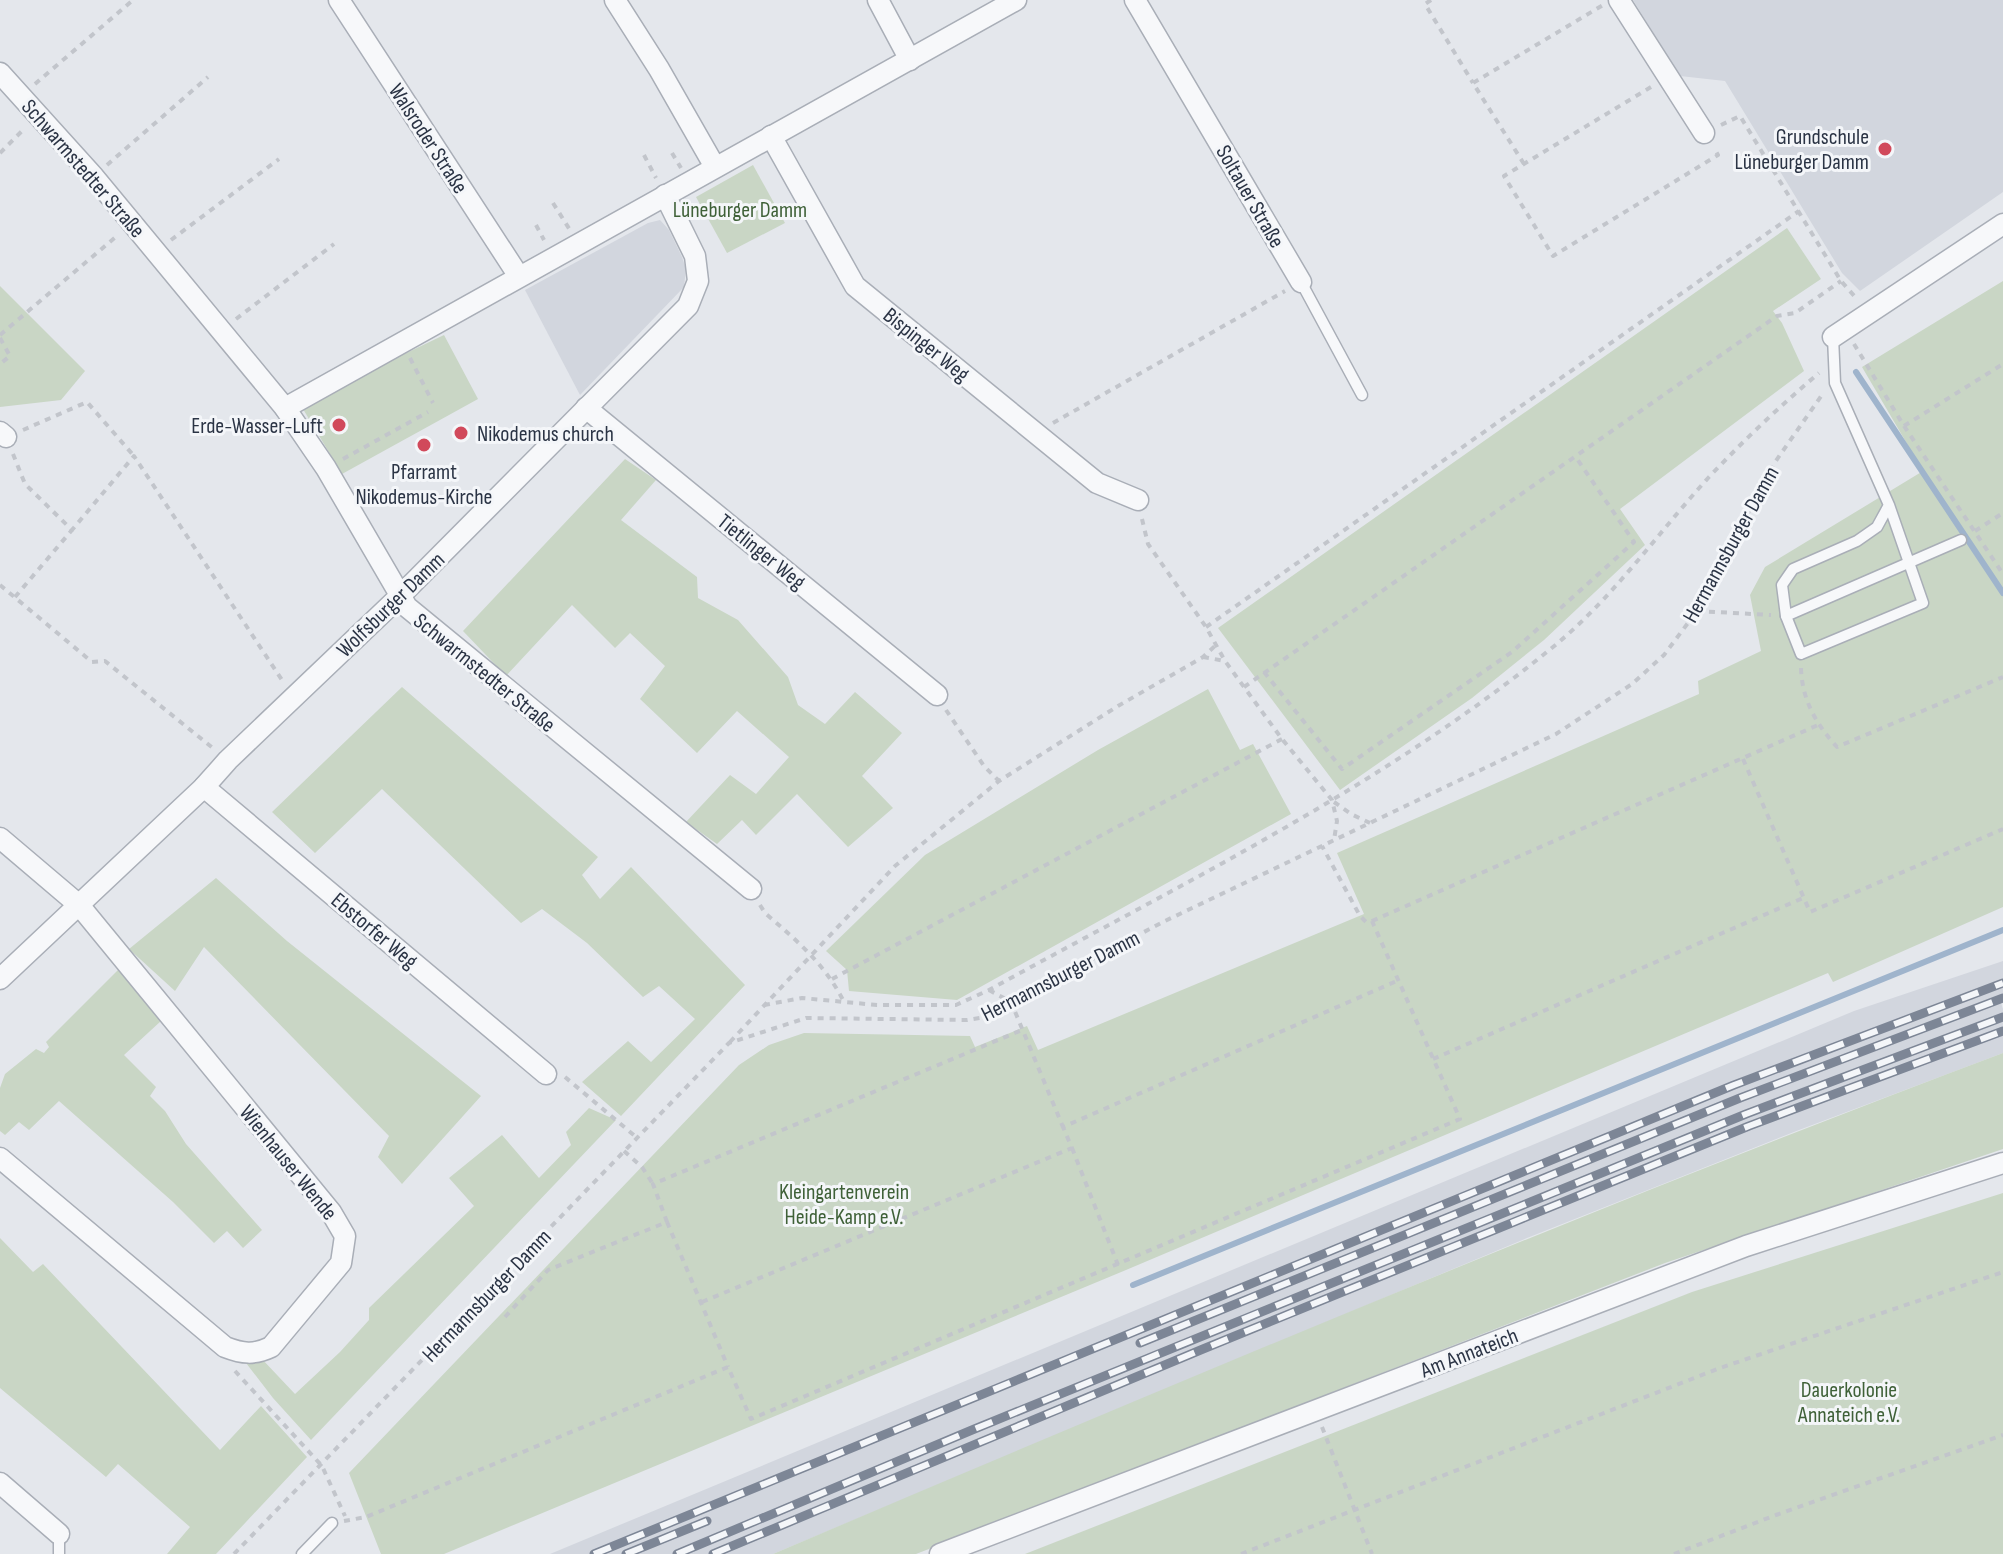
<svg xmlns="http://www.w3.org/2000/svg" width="2003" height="1554" viewBox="0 0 2003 1554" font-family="'Sofia Sans Condensed',sans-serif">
	<rect width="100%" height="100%" fill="#e4e7ec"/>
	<g fill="#d2d6de">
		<path d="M1633 0H2003V192L1860 291 1842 273 1725 81 1680 76Z"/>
		<path d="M660 220 669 230 682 257 686 269 684 287 580 395 525 290 648 223Z"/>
		<path d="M2003 961V1002L2001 1003 2003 1009V1053L1799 1130 1527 1238 773 1554H550L1854 1011Z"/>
	</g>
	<g fill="#c9d6c5">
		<path d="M753 165 785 223 727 253 696 197Z"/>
		<path d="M1787 228 1821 279 1773 311 1782 323 1804 371 1620 509 1645 545 1544 640 1472 698 1340 790 1218 628Z"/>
		<path d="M2003 281V907L1833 982 1828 973 1126 1270 444 1554H381L349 1473 739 1065 769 1045 804 1033 970 1036 975 1047 1027 1026 1038 1050 1364 914 1337 853 1699 694 1698 681 1761 651 1750 595 1765 567 1923 471 1862 367Z"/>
		<path d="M0 286 85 371 61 400 0 407Z"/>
		<path d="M444 335 478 399 342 474 300 404Z"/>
		<path d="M625 459 656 480 621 520 697 577 698 598 738 620 788 677 798 705 825 724 855 692 902 733 862 776 893 808 848 847 797 794 756 835 742 820 717 844 686 822 730 775 756 794 789 757 737 711 697 753 640 699 665 666 630 633 615 648 572 605 506 676 463 631Z"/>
		<path d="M402 687 598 857 582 875 600 899 631 867 745 985 621 1116 582 1082 628 1041 651 1062 695 1019 659 986 643 997 587 943 542 909 521 923 382 789 315 853 272 812Z"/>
		<path d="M1208 689 1240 750 1253 744 1291 814 957 1000 849 991 847 970 826 951 925 855 1098 750Z"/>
		<path d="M216 878 287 941 481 1096 402 1184 378 1157 389 1136 204 947 175 991 129 949Z"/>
		<path d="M119 969 161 1021 124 1055 156 1087 150 1096 165 1111 186 1144 262 1230 243 1248 227 1231 214 1243 173 1202 59 1101 29 1130 19 1122 5 1135 0 1131V1088L5 1074 36 1049 44 1053 49 1047 46 1042Z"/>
		<path d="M2003 1053V1149L1665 1263 916 1554H773C1180 1381 1588 1209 2003 1053Z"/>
		<path d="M589 1108 616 1120 311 1440 273 1398 246 1363 261 1358 295 1394 340 1352 369 1320V1308L474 1206 449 1178 502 1135 539 1178 571 1145 566 1132Z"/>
		<path d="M2003 1193V1554H1025L1692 1292Z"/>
		<path d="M0 1238 33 1272 43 1264 220 1450 261 1406 307 1457 216 1554H167L190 1527 118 1464 106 1477 0 1388Z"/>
	</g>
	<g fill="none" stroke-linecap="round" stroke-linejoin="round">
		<g stroke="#9fb4cc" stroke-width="6">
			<path d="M1856 372 2003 593"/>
			<path d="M1133 1285 2003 930"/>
		</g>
		<defs>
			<g id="service">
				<path d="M1301 282 1362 395"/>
				<path d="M1833 337 1835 383 1889 505 1877 527 1857 541 1793 569 1782 585 1786 616 1801 654 1923 603 1889 505"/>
				<path d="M1786 616 1961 540"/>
				<path d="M59 1534V1554"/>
				<path d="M302 1554 332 1523"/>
			</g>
			<g id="minor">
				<path d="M339 0 518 275"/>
				<path d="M615 0 659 69 715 167"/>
				<path d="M878 0 910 60"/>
				<path d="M1135 0 1301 282"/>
				<path d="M1619 0 1704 133"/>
				<path d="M0 73 94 177 285 408 326 468 407 607 751 889"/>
				<path d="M771 136 855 286 1097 483 1138 500"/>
				<path d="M1833 337 2003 224"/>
				<path d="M285 408 1016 0"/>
				<path d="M586 408 937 695"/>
				<path d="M0 432 6 437"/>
				<path d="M204 787 546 1074"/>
				<path d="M0 838 79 905 331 1212 345 1236 341 1263 271 1347C254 1355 243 1354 225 1347L0 1158"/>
				<path d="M0 979 204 787 228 760 400 596 688 306 698 281 695 256 665 195"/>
				<path d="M0 1483 59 1534"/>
				<path d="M940 1554 1746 1246 2003 1163"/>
			</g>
		</defs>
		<use href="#service" stroke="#a9aeb7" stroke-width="13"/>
		<use href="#minor" stroke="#a9aeb7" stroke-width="23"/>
		<g stroke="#c2c5cb" stroke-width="4" stroke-dasharray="6 6" stroke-linecap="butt">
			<path d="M1431 0 1425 4 1473 83"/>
			<path d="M35 84 133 0"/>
			<path d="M1651 87 1504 176 1553 256 1718 155 1714 148"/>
			<path d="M1721 125 1740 116 1841 281 1857 299"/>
			<path d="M0 153 24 129"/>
			<path d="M672 153 681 168"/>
			<path d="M644 155 656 178"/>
			<path d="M1524 164 1473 83 1603 5"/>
			<path d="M107 165 208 77"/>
			<path d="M553 203 570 230"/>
			<path d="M536 225 544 240"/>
			<path d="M171 240 279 159"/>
			<path d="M236 319 334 244"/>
			<path d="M0 335 118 235"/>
			<path d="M0 338 10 356 0 364"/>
			<path d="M1854 344 1904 426 2003 574"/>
			<path d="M410 358 433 403"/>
			<path d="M1053 423 1285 291"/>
			<path d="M1904 426 2003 364"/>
			<path d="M23 430 87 402 134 456"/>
			<path d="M13 454 25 484 72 530 134 456 284 683"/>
			<path d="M343 459 428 412"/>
			<path d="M1142 519 1148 544 1206 627 1225 661 1282 739 1332 800 1337 821 1334 840"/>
			<path d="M1975 531 2003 513"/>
			<path d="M0 585 92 662 105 661 214 749"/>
			<path d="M15 597 72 530"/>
			<path d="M1697 611 1771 615"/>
			<path d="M1206 627 1799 211"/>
			<path d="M1203 657 1225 661"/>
			<path d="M1801 668C1802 700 1816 724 1837 747L2003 677"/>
			<path d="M1264 672 1342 769 1512 652 1634 542 1575 456"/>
			<path d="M1244 687 1777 316 1795 313 1841 281"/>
			<path d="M946 710 984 766 999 781"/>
			<path d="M1743 759 1810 912 2003 829"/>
			<path d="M1334 802 1351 814 1370 823"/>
			<path d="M760 905 765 913C796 940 824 963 843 1000"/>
			<path d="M1372 921 1818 725"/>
			<path d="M832 979 1282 739"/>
			<path d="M989 990 1011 1002 1063 1127"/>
			<path d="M764 1005 802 998 877 1005H956L989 990C1181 884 1382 787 1553 647 1613 598 1657 534 1709 477 1744 440 1780 406 1819 373"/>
			<path d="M730 1042 895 866 999 781 1118 706 1203 657 1217 644"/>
			<path d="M1433 1059 1803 898"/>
			<path d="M565 1077 636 1137"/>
			<path d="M1072 1148 1118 1265"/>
			<path d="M624 1151 642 1167 653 1184"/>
			<path d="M667 1222 728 1367"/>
			<path d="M702 1302 1072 1148 1063 1127 1399 980"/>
			<path d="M505 1317 548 1270 667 1222 653 1184 1022 1030"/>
			<path d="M235 1371 322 1466 345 1516"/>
			<path d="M1322 1427 1372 1554"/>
			<path d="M344 1521 366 1517 728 1367 751 1419 1460 1119 1372 921 1366 922 1360 916 1322 846"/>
			<path d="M234 1554 729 1043 806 1018 967 1020 980 1018 1165 921 1556 734 1632 684 1664 655 1697 611 1773 465 1824 392"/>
			<path d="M1241 1554 1720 1368 2003 1272"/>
			<path d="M1674 1554 1776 1515 2003 1435"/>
		</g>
		<use href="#service" stroke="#f7f8fa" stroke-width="10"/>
		<use href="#minor" stroke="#f7f8fa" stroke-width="20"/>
		<defs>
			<g id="rail">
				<path d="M1140 1343 1740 1098 2003 998"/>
				<path d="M594 1554 1734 1085 2003 983"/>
				<path d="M626 1554 707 1521"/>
				<path d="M677 1554 972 1430 1746 1114 2003 1017"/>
				<path d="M713 1554 1203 1349 1749 1126 2003 1031"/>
			</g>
		</defs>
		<use href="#rail" stroke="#7d8696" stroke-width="9"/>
		<use href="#rail" stroke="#f4f6f9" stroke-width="6" stroke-dasharray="18" stroke-linecap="butt"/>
	</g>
	<g fill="#d1495b" stroke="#f4f6f9" stroke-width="3">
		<circle cx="1885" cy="149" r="8"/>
		<circle cx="339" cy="425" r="8"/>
		<circle cx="461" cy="433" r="8"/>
		<circle cx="424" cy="445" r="8"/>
	</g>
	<g text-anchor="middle" stroke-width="6" stroke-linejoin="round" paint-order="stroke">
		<g font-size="22" fill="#2b3445" stroke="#f4f6f9" text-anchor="end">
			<text x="1869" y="144">Grundschule<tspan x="1869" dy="25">Lüneburger Damm</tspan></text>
			<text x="323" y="433">Erde-Wasser-Luft</text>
			<text x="477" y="441" text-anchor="start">Nikodemus church</text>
			<text x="424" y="479" text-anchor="middle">Pfarramt<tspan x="424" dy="25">Nikodemus-Kirche</tspan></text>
		</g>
		<g font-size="22" fill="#2b3445" stroke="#f4f6f9">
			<text transform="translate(429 138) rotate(57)" y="8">Walsroder Straße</text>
			<text transform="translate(84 168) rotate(49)" y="8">Schwarmstedter Straße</text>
			<text transform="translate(1251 196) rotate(60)" y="8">Soltauer Straße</text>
			<text transform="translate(927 344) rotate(39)" y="8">Bispinger Weg</text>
			<text transform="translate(1730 544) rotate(-61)" y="8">Hermannsburger Damm</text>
			<text transform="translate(762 551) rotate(39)" y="8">Tietlinger Weg</text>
			<text transform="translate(390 604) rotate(-44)" y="8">Wolfsburger Damm</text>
			<text transform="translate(485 672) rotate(39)" y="8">Schwarmstedter Straße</text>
			<text transform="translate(375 930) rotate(40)" y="8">Ebstorfer Weg</text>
			<text transform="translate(1060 975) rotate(-27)" y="8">Hermannsburger Damm</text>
			<text transform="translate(289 1162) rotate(51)" y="8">Wienhauser Wende</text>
			<text transform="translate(486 1295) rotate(-46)" y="8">Hermannsburger Damm</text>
			<text transform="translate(1469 1352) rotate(-21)" y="8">Am Annateich</text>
		</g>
		<g font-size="22" fill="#3f6138" stroke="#f4f6f9">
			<text x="740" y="217">Lüneburger Damm</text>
			<text x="844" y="1199">Kleingartenverein<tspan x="844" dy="25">Heide-Kamp e.V.</tspan></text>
			<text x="1849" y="1397">Dauerkolonie<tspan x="1849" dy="25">Annateich e.V.</tspan></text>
		</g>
	</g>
</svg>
